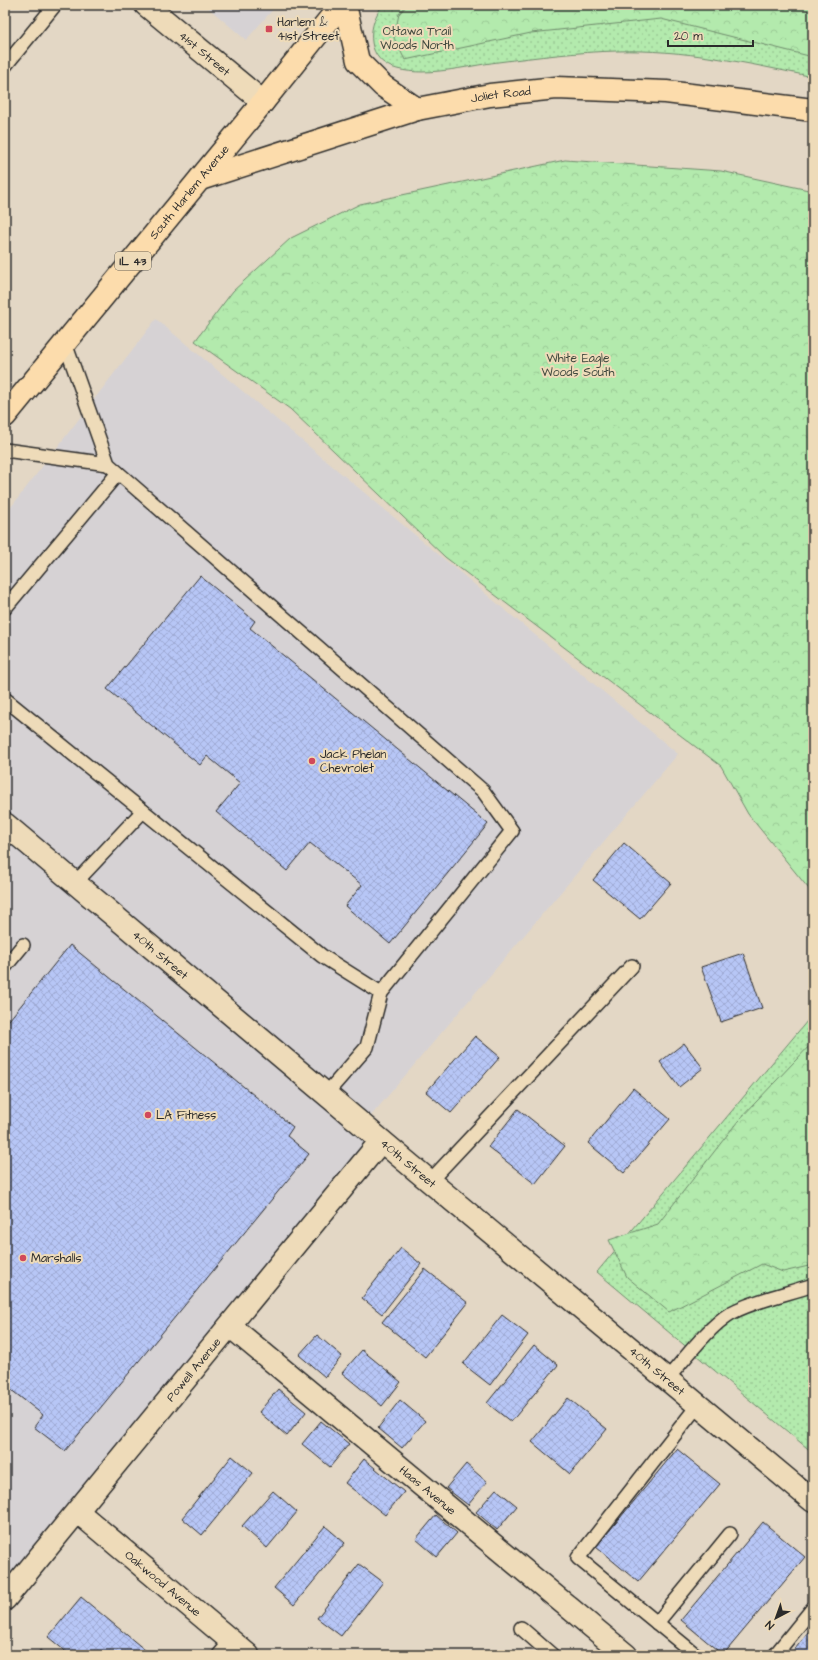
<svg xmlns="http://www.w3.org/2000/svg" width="818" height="1660" viewBox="0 0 818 1660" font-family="'Architects Daughter',sans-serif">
	<defs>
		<pattern id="green-dots" width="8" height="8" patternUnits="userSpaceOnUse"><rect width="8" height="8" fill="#b3eaad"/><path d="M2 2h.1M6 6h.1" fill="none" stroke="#9ac995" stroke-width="1.8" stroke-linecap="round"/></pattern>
		<pattern id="forest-crowns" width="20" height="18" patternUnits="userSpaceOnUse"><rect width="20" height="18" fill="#b3eaad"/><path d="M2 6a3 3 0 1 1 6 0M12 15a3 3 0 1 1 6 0" fill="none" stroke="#9ac995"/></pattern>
		<pattern id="building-cross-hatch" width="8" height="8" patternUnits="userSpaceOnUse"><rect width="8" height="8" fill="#b7c6f6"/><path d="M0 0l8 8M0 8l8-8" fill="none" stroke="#9eaad3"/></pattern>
	</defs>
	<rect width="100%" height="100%" fill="#e3d7c5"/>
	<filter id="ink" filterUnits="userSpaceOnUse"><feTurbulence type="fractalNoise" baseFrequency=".025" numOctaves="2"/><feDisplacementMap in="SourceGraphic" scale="8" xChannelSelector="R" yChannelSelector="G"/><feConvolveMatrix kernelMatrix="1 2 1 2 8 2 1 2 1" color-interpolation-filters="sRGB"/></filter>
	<g filter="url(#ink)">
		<g fill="#d6d2d4">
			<path d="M205 5H277L246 40Z"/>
			<path d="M156 319 678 754 364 1124 382 1140 5 1599V515Z"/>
		</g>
		<g fill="url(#green-dots)" stroke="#6f8a6c">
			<path d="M383 5H813V77C748 63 683 49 616 51 577 52 537 57 498 62 466 66 422 79 391 67 365 56 368 23 383 5Z"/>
			<path d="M813 1014V1453L597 1272Z"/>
		</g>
		<g fill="url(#forest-crowns)" stroke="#6f8a6c">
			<path d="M407 5H813V57L661 19 531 33 405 60 394 38 399 14Z"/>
			<path d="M565 160 721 171 813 191V894L748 814 721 766 445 557 290 409 195 341 233 291 291 238 360 204Z"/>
			<path d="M813 1042V1265L783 1272 762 1264 669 1312 627 1277 609 1240 658 1224 738 1121Z"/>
		</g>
		<g fill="url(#building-cross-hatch)" stroke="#2b2b2b">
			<path d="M200 576 255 621 250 628 488 824 390 944 345 906 362 885 310 843 287 871 216 812 240 783 207 756 200 765 107 689Z"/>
			<path d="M624 843 671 883 640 919 593 880Z"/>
			<path d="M70 945 293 1127 287 1136 309 1154 65 1451 34 1427 43 1415 5 1385V1025Z"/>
			<path d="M743 953 762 1008 721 1022 701 967Z"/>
			<path d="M475 1036 500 1057 451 1113 426 1092Z"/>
			<path d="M684 1043 703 1068 679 1087 660 1062Z"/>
			<path d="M633 1088 670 1119 624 1173 588 1143Z"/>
			<path d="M518 1109 565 1146 535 1184 488 1147Z"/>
			<path d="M401 1248 421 1264 382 1314 362 1298Z"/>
			<path d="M425 1269 468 1303 425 1357 382 1322Z"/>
			<path d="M502 1315 528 1335 490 1385 463 1364Z"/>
			<path d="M317 1335 342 1356 325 1377 299 1355Z"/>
			<path d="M534 1345 558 1365 511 1422 487 1403Z"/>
			<path d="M362 1350 401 1382 382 1406 342 1373Z"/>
			<path d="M278 1389 306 1412 287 1436 259 1412Z"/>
			<path d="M568 1398 607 1429 570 1474 532 1442Z"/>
			<path d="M400 1400 425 1421 402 1448 378 1428Z"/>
			<path d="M321 1421 349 1444 330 1467 302 1444Z"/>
			<path d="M677 1449 720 1484 638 1582 596 1547Z"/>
			<path d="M232 1456 253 1473 202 1535 182 1518Z"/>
			<path d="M364 1459 404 1492 385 1515 345 1483Z"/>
			<path d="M466 1464 487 1482 468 1505 446 1488Z"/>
			<path d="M496 1489 517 1506 497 1530 476 1512Z"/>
			<path d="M273 1491 297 1512 267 1548 242 1526Z"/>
			<path d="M436 1515 457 1533 437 1557 416 1539Z"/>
			<path d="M763 1522 805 1557 723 1655 681 1620Z"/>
			<path d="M325 1526 345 1543 294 1605 274 1588Z"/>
			<path d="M359 1564 383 1582 341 1636 317 1618Z"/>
			<path d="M81 1597 151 1655H70L48 1637Z"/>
			<path d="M813 1627V1655H790Z"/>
			<path d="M40 1650 46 1655H36Z"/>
		</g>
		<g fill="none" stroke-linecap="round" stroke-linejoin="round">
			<defs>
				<g id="lane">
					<path d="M5 66 55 5"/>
					<path d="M65 343 108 464 483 791 512 831 381 993 367 1047 326 1094"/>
					<path d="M5 450 108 464"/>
					<path d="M5 608 118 473"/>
					<path d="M5 699 322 956 381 993"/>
					<path d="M75 883 143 811"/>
					<path d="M5 967 23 945"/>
					<path d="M430 1181 632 966"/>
					<path d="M667 1379C685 1359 708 1327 731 1313 755 1300 787 1294 813 1285"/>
					<path d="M657 1623 730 1534"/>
					<path d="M521 1628 552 1655"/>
					<path d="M219 1655 231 1641"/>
					<path d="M696 1655 578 1558 698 1405"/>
					<path d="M775 1655 813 1608"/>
				</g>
				<g id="street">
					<path id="s1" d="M146 5 263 102"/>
					<path id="s2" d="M5 824 409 1164 813 1501"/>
					<path id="s3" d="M230 1326 626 1655"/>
					<path id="s4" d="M78 1512 248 1655"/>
					<path id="s5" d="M5 1599 381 1141"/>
				</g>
				<g id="primary">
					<path d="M345 5 358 61 383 86 417 109"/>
					<path id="s6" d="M200 179 417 109 490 95 556 88 666 92 813 110"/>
					<path id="s7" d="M5 416 263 102 341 5"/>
				</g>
			</defs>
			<use href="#lane" stroke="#2b2b2b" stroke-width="16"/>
			<use href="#street" stroke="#2b2b2b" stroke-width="25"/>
			<use href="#primary" stroke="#2b2b2b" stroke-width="25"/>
			<use href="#lane" stroke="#eedbb9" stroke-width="13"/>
			<use href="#street" stroke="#eedbb9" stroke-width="22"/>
			<use href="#primary" stroke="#fcdcac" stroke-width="22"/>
		</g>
	</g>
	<g fill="#d1495b" stroke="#eedbb9" stroke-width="1.5">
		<rect x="265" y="25" width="8" height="8" rx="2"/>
		<circle cx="312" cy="761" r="4"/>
		<circle cx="148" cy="1115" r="4"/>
		<circle cx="23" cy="1258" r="4"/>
	</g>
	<g text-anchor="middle" stroke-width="4" stroke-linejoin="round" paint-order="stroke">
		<rect fill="#eedbb9" stroke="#666056" stroke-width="1" x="115" y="252" width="36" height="18" rx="3"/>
		<g font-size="11" font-weight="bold" fill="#2b2b2b">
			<text x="133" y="265">IL 43</text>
		</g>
		<g font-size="12" fill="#2b2b2b" stroke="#eedbb9" text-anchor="start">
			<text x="277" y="26">Harlem &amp;<tspan x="277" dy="14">41st Street</tspan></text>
			<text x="320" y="758">Jack Phelan<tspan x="320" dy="14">Chevrolet</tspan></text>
			<text x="156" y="1119">LA Fitness</text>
			<text x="31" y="1262">Marshalls</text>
		</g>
		<g font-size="12" fill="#3f483e" stroke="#eedbb9">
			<text x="417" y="35">Ottawa Trail<tspan x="417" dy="14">Woods North</tspan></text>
			<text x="578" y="362">White Eagle<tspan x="578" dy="14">Woods South</tspan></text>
		</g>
		<g font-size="12" fill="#2b2b2b" stroke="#eedbb9">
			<text dy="4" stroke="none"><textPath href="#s1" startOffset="76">41st Street</textPath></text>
			<text dy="4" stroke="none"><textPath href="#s6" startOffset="313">Joliet Road</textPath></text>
			<text dy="4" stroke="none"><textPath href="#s7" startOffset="290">South Harlem Avenue</textPath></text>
			<text dy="4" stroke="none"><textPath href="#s2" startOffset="203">40th Street</textPath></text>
			<text dy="4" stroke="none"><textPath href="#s2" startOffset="527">40th Street</textPath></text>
			<text dy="4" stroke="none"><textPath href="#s5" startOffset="297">Powell Avenue</textPath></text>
			<text dy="4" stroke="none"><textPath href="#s2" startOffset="851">40th Street</textPath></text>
			<text dy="4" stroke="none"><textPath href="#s3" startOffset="257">Haas Avenue</textPath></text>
			<text dy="4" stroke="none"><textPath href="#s4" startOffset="111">Oakwood Avenue</textPath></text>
		</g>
	</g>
	<rect width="818" height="1660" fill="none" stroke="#eedbb9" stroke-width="20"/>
	<rect x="10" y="10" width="798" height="1640" fill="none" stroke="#2b2b2b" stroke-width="1.5" filter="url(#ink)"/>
	<g transform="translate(776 1618) rotate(221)" stroke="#eedbb9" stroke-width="3" paint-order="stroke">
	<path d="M0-3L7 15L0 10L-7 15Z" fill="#2b2b2b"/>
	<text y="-6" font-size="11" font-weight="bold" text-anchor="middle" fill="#2b2b2b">N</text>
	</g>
	<path d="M668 40v6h85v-6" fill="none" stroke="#2b2b2b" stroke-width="2"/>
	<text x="674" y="40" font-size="12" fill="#2b2b2b" stroke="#eedbb9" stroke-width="3" paint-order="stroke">20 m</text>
</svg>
